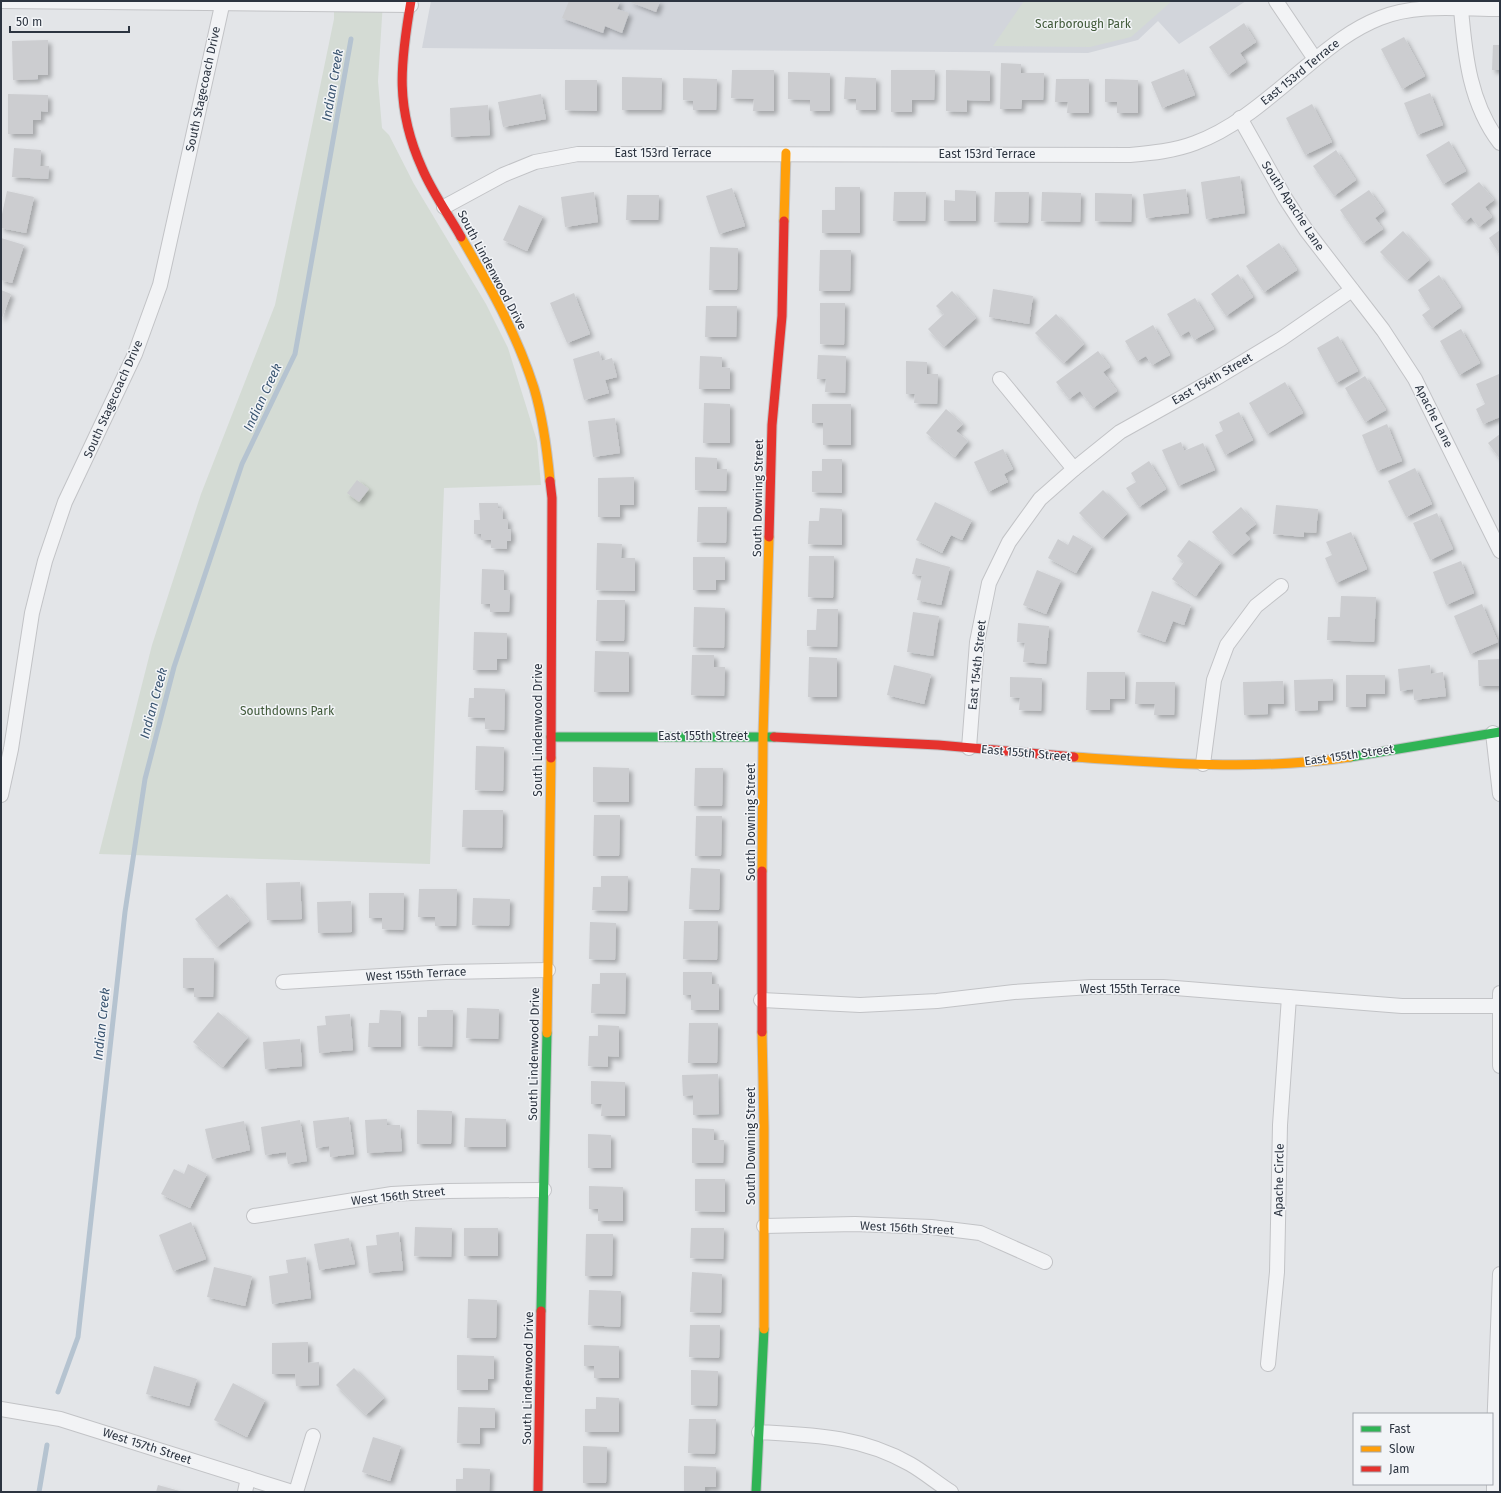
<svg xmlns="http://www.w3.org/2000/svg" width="1501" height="1493" viewBox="0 0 1501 1493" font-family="'Fira Sans',sans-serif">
	<defs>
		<filter id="shadow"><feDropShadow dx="3.5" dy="3.5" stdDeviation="2" flood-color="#0004"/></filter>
	</defs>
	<rect width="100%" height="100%" fill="#e3e5e8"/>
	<path fill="#d2d5db" d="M431 1H1246L1179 44 1158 21 1138 40 1088 53 422 48Z"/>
	<g fill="#d4dbd4">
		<path d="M334 1H383L378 81 382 128 389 135 414 184 486 304 508 348 537 441 541 485 444 488 430 864 99 854 152 645 201 494 275 305 334 19Z"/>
		<path d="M1024 1H1172L1131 37 1090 47 993 46Z"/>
	</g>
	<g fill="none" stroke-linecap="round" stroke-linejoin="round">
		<g stroke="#b5c3d0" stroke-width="5">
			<path d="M58 1392 78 1337 125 912 145 779 174 667 242 464 295 354 351 39"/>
			<path d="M39 1492 47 1445"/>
		</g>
	</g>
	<g fill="#cccdd0" filter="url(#shadow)">
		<path d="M569 1H620L617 9 629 13 622 33 605 26 603 33 562 18Z"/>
		<path d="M628 1H660L656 12Z"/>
		<path d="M1244 23 1256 42 1240 53 1246 62 1228 75 1209 47Z"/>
		<path d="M1404 37 1425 76 1402 89 1381 49Z"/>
		<path d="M48 40V75H38V79L13 80 12 41Z"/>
		<path d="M1493 45H1500V70H1492Z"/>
		<path d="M1001 63 1021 64V73H1044L1043 100H1022L1021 109H1000Z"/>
		<path d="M1184 69 1195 95 1162 108 1151 82Z"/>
		<path d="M732 70H774V111H753L754 99 731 98Z"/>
		<path d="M891 70H935L934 100H912V112H891Z"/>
		<path d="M946 70 990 71V101L967 100V112L946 111Z"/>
		<path d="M788 72 830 73V111H810V100L788 99Z"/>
		<path d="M622 77 662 78 661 110H622Z"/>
		<path d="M845 77 876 78V110H856V99H844Z"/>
		<path d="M683 78 717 79 716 110H693V101L683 100Z"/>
		<path d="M1056 79H1089V113H1067L1068 102H1055Z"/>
		<path d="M1105 79 1138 80V113H1117V102H1105Z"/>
		<path d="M565 80H597V111L565 110Z"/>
		<path d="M1430 93 1443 125 1417 135 1404 103Z"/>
		<path d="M8 94 48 95V112L41 111V120H33V134H8Z"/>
		<path d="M541 94 546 119 503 127 498 102Z"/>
		<path d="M1312 104 1332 142 1305 155 1286 118Z"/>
		<path d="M488 105 490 135 451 137 450 108Z"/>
		<path d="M1449 141 1466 171 1443 184 1426 155Z"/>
		<path d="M14 148 41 150 40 166H49L48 179 12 177Z"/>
		<path d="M1336 150 1356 180 1334 196 1313 166Z"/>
		<path d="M1240 176 1245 213 1206 219 1201 182Z"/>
		<path d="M1479 182 1494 200 1485 207 1492 217 1479 227 1471 217 1465 222 1451 204Z"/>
		<path d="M835 187H860V233H822V210H835Z"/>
		<path d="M732 188 745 226 719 234 706 196Z"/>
		<path d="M1186 189 1189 213 1146 218 1143 194Z"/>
		<path d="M955 190 976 191V221H944V200L955 201Z"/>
		<path d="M1369 190 1384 211 1375 218 1383 229 1363 243 1340 210Z"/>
		<path d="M7 191 34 197 26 233 1 228V219Z"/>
		<path d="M594 192 598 222 565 227 561 197Z"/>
		<path d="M894 192H926L925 221H893Z"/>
		<path d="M995 192H1029L1028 223 994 222Z"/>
		<path d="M1042 192 1081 193 1080 222 1041 221Z"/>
		<path d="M1095 193 1132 194 1131 222 1095 221Z"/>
		<path d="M627 195H659L658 220H626Z"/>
		<path d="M519 205 543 216 527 251 503 240Z"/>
		<path d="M1500 230V255L1489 238Z"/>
		<path d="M1403 231 1429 260 1407 280 1380 252Z"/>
		<path d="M1 238 24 245 12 283 1 280Z"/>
		<path d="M1279 243 1297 270 1264 292 1246 266Z"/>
		<path d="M710 247 738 248 737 290H709Z"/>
		<path d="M820 250H851L850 291H819Z"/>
		<path d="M1238 274 1253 297 1226 316 1211 294Z"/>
		<path d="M1439 275 1461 307 1432 328 1422 315 1430 309 1418 290Z"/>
		<path d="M993 289 1033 296 1029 324 989 317Z"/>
		<path d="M1 290 11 294 2 318H1Z"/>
		<path d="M952 291 976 318 944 347 928 329 944 314 936 306Z"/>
		<path d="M574 293 590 334 567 343 550 303Z"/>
		<path d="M1195 298 1214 329 1194 340 1189 331 1180 336 1167 314Z"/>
		<path d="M820 303H845L844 345 820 344Z"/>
		<path d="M706 306H737L736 337H705Z"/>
		<path d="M1056 314 1084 344 1064 363 1035 333Z"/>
		<path d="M1153 325 1170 355 1152 365 1146 356 1137 361 1125 341Z"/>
		<path d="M1461 329 1480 363 1459 375 1440 341Z"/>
		<path d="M1338 336 1358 371 1336 383 1317 348Z"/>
		<path d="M599 351 602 361 612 358 617 377 605 380 609 393 584 400 573 359Z"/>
		<path d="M1098 351 1110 367 1103 372 1117 391 1093 408 1080 391 1069 399 1056 382Z"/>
		<path d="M818 355 846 356 845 393 825 392 826 379H817Z"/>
		<path d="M700 356 722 357V367L730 368V389H699Z"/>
		<path d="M906 361 927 362V374H938L937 404 914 403 915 394H906Z"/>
		<path d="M1499 374 1500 417 1483 424 1476 409 1485 404 1476 384Z"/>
		<path d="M1365 376 1386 410 1365 422 1345 388Z"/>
		<path d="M1285 382 1303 413 1267 434 1249 403Z"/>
		<path d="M704 403 730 404V443H703Z"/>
		<path d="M812 404H851V445H823V423H812Z"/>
		<path d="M946 409 963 424 956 431 968 441 955 457 926 433Z"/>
		<path d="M1239 412 1253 440 1225 455 1215 435 1223 431 1219 422Z"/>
		<path d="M615 418 620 453 593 457 588 421Z"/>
		<path d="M1387 424 1402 461 1377 471 1362 435Z"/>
		<path d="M1500 434V459L1488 443Z"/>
		<path d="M1181 442 1184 451 1203 443 1215 470 1178 486 1162 450Z"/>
		<path d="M1003 449 1013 469 1004 474 1008 482 988 492 974 462Z"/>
		<path d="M695 457 717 458V469H727L726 491 695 490Z"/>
		<path d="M822 459H842V493L812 492V471H822Z"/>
		<path d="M1149 461 1166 489 1139 507 1126 488 1136 482 1131 473Z"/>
		<path d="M1415 468 1432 504 1406 517 1388 481Z"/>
		<path d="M634 477V505H620V517H598V478Z"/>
		<path d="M357 480 369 489 359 502 347 493Z"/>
		<path d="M1103 490 1127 514 1103 538 1079 513Z"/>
		<path d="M935 502 972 520 962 540 951 535 942 553 916 540Z"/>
		<path d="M479 503H498V508H502L503 519H508V529H511V541H507V549L491 548V540H481V534H474V520H480Z"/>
		<path d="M1276 505 1318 509 1316 533 1304 532V537L1273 534Z"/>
		<path d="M698 507H727L726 543 697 542Z"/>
		<path d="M1241 507 1256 524 1245 533 1250 539 1232 555 1212 532Z"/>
		<path d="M820 508 842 509V545L808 544 809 521H819Z"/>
		<path d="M1437 513 1453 549 1430 560 1413 523Z"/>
		<path d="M1351 532 1367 569 1336 583 1325 558 1332 555 1326 542Z"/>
		<path d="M1073 535 1092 546 1076 573 1048 558 1058 539 1068 545Z"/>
		<path d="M1189 540 1221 562 1196 596 1172 579 1184 562 1177 556Z"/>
		<path d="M597 543 622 544 621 558H635V591L596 590Z"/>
		<path d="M809 556H834L833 598 808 597Z"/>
		<path d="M693 557H725V580H716V590H693Z"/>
		<path d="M916 558 950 567 941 605 917 600 922 576 912 574Z"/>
		<path d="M1461 561 1474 593 1446 605 1433 572Z"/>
		<path d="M482 569 504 570V590H510L509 612H490V604H481Z"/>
		<path d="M1037 570 1061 580 1046 614 1023 605Z"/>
		<path d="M1152 591 1191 605 1184 625 1173 621 1165 642 1137 632Z"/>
		<path d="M1341 596 1376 597 1374 642 1327 640 1328 617H1340Z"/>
		<path d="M597 600H625L624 641H596Z"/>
		<path d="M1482 604 1498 642 1470 654 1454 616Z"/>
		<path d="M694 607 725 608 724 648 693 647Z"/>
		<path d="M817 609H838L837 647 807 646V630H816Z"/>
		<path d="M913 612 939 616 933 656 907 652Z"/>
		<path d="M1018 623 1049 626 1046 664 1023 662 1025 643 1017 642Z"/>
		<path d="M474 632 507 633V659H497V670H473Z"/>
		<path d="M595 651 629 652V692H594Z"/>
		<path d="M692 655H714V667H725L724 696 691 695Z"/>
		<path d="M809 657 837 658V697H808Z"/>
		<path d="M1500 659V686H1479L1478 660Z"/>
		<path d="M894 665 931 674 924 704 887 695Z"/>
		<path d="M1430 665 1431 674 1443 672 1446 696 1414 700 1413 689 1400 691 1398 669Z"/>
		<path d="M1087 672H1125V699H1110V710H1086Z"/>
		<path d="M1346 675H1385V694H1366V707H1346Z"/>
		<path d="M1010 677 1042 678 1041 711 1019 710 1020 698 1010 697Z"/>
		<path d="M1333 679V700L1318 701V710L1295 711 1294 680Z"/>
		<path d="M1283 681 1284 704H1268V714L1244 715 1243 682Z"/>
		<path d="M1136 682H1175L1174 715H1154L1155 704H1135Z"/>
		<path d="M474 688 505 689 504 730 485 729V718L468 717 469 698H474Z"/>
		<path d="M476 746 504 747 503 791 475 790Z"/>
		<path d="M593 767 629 768V802H593Z"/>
		<path d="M695 768H723L722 806H694Z"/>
		<path d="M463 810H503L502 848 462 847Z"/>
		<path d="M594 815H620L619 856H593Z"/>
		<path d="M696 816H722L721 856H695Z"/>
		<path d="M691 868 720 869 719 910 689 909Z"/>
		<path d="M601 876H628L627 911 592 910 593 887H601Z"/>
		<path d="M300 882 302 919 267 920 266 883Z"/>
		<path d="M419 889H457L456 926H435V917H418Z"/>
		<path d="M369 893H404L403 930 382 929V918H369Z"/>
		<path d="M227 894 249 921 217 947 195 919Z"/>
		<path d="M473 898 510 899 509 926 472 925Z"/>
		<path d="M351 901 352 932 318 933 317 902Z"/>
		<path d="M684 921H718L717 960 683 959Z"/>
		<path d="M590 922 616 923 615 960 589 959Z"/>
		<path d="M183 958H214L213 997H194V988H183Z"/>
		<path d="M683 972H712V984H719V1010H691V995H683Z"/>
		<path d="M600 973H626L625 1014 591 1013 592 984H600Z"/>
		<path d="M467 1008 499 1009 498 1039 466 1038Z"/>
		<path d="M380 1010 401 1011V1047H368L369 1023H379Z"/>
		<path d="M427 1010H453L452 1047 418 1046V1017H427Z"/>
		<path d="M218 1012 248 1037 223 1067 193 1042Z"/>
		<path d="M350 1014 353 1050 319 1053 317 1026 326 1025 325 1016Z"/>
		<path d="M689 1023H718L717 1063H688Z"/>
		<path d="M598 1025 619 1026V1057L608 1056V1067L588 1066 589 1036H598Z"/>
		<path d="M300 1039 302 1066 265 1069 263 1042Z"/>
		<path d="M718 1074 719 1114 693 1115V1095L683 1096 682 1075Z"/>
		<path d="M591 1081 625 1082V1116H601L602 1104H591Z"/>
		<path d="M417 1110 452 1111 451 1144H417Z"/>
		<path d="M349 1117 354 1154 330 1157 329 1146 316 1148 313 1121Z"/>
		<path d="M465 1118 506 1119V1147H464Z"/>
		<path d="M387 1119V1125H400L402 1151 367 1153 365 1120Z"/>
		<path d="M300 1120 307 1161 288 1164 286 1152 265 1155 261 1127Z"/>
		<path d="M244 1121 250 1150 212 1159 205 1129Z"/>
		<path d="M692 1128 714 1129V1140H724L723 1163H692Z"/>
		<path d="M588 1134 611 1135V1168H588Z"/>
		<path d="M188 1164 207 1174 190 1208 161 1194 174 1169 184 1174Z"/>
		<path d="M695 1179H725V1212L695 1211Z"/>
		<path d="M589 1186 623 1187V1221H598V1209H589Z"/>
		<path d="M191 1222 206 1259 173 1271 159 1235Z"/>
		<path d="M415 1227 452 1228 451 1257 414 1256Z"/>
		<rect x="464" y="1228" width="34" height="28"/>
		<path d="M691 1228H724L723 1259 690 1258Z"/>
		<path d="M399 1232 403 1270 369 1273 366 1246 377 1245 376 1235Z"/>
		<path d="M586 1234H613L612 1276H585Z"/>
		<path d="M349 1238 355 1264 319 1270 314 1244Z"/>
		<path d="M306 1257 311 1298 272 1304 269 1276 288 1273 286 1260Z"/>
		<path d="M214 1267 252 1276 245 1306 207 1297Z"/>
		<path d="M692 1272 722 1274 721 1313 690 1312Z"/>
		<path d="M589 1290 621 1291 620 1327 588 1325Z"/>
		<path d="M468 1299 497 1300 496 1338H467Z"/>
		<path d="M690 1325H720L719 1358 689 1357Z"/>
		<path d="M308 1342V1363L319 1362V1385L296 1386 295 1374H272V1343Z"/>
		<path d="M584 1345 619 1346V1378H594V1366H584Z"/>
		<path d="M457 1355 494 1356V1379H488V1390H457Z"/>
		<path d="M154 1366 197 1379 189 1406 146 1394Z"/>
		<path d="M354 1368 384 1398 366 1415 336 1385Z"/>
		<path d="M691 1370 718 1371 717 1406 691 1405Z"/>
		<path d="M233 1383 265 1400 247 1437 214 1420Z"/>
		<path d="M596 1397 619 1398V1432H585V1409H596Z"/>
		<path d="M458 1407 495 1408V1428H480V1444L457 1443Z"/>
		<path d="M689 1419H716L715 1454 688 1453Z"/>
		<path d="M373 1437 401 1446 390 1481 362 1472Z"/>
		<path d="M583 1446 607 1447 606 1483H583Z"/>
		<path d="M684 1466 716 1467V1487H705V1492H684Z"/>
		<path d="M463 1468 490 1469 489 1492H456V1479H463Z"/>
		<path d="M158 1485 183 1492H156Z"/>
	</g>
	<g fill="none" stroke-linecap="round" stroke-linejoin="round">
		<defs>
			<g id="street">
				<path d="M1 1 411 5"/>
				<path d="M1276 1 1315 59"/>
				<path d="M1461 9C1465 56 1470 104 1500 143"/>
				<path d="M1240 118 1285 198 1306 230 1383 330 1415 379 1500 551"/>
				<path d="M444 207 503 175 535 162 578 154 1130 155C1152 153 1174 151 1195 143 1237 128 1273 94 1307 66 1330 47 1352 29 1380 18 1416 3 1461 9 1500 9"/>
				<path d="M1000 379 1074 469"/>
				<path d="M1493 733 1500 794"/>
				<path d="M969 748 977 642 989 583 1009 542 1040 499 1074 469 1120 432 1213 380 1281 339 1352 290"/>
				<path d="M1203 764 1214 680 1227 645 1256 606 1281 586"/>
				<path d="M1 795 11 749 32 613 45 561 65 502 135 354 160 285 223 1"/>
				<path d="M283 982 446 972 548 970"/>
				<path d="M1500 993V1066"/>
				<path d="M761 1000 860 1005 937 1001 1014 992 1091 987H1163L1402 1006H1500"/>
				<path d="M254 1216 392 1194 448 1191 544 1190"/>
				<path d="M764 1226 855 1224 931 1227 980 1233 1045 1262"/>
				<path d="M1268 1364 1277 1272 1280 1125 1289 997"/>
				<path d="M1 1409 60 1419 292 1492"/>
				<path d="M759 1432C814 1435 861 1436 910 1464 924 1472 937 1483 951 1492"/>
				<path d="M245 1492 248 1478"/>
				<path d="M296 1492 313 1436"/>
				<path d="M1494 1492V1433L1500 1274"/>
			</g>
			<g id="fast">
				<path d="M551 737H774"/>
				<path d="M1350 757 1500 732"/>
				<path d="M541 1311 547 1033"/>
				<path d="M756 1492 764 1329"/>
			</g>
			<g id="slow">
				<path d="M784 221 786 153"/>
				<path d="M461 237C489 285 517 334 534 388 543 418 547 449 550 481"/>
				<path d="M1074 757C1165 763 1259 771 1350 757"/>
				<path d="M762 871 763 737 769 537"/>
				<path d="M762 1032 764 1128V1329"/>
				<path d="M547 1033 551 758"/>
			</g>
			<g id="jam">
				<path d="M411 1C400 64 395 108 422 168 432 192 448 214 461 237"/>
				<path d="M550 481 552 498 551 758"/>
				<path d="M769 537 772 425 782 316 784 221"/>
				<path d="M774 737 938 745 1074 757"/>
				<path d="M762 1032V871"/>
				<path d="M538 1492 541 1311"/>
			</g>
		</defs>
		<use href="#street" stroke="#c2c3c6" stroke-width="16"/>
		<use href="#fast" stroke="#c2c3c6" stroke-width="11"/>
		<use href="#slow" stroke="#c2c3c6" stroke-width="11"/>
		<use href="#jam" stroke="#c2c3c6" stroke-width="11"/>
		<use href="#street" stroke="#f2f3f5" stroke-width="14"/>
		<use href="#fast" stroke="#30b455" stroke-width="9"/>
		<use href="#slow" stroke="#ff9f0a" stroke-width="9"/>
		<use href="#jam" stroke="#e5322d" stroke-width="9"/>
	</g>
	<g text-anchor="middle" stroke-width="3" stroke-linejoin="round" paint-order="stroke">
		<g font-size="12" fill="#415a3a" stroke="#f2f4f7">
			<text x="1083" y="28">Scarborough Park</text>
			<text x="287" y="715">Southdowns Park</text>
		</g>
		<g font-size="12" fill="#2c3440" stroke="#f2f4f7">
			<text transform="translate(1300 72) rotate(-39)" y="4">East 153rd Terrace</text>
			<text transform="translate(203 89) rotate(-78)" y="4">South Stagecoach Drive</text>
			<text x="663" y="157">East 153rd Terrace</text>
			<text x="987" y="158">East 153rd Terrace</text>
			<text transform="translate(1293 206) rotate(57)" y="4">South Apache Lane</text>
			<text transform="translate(492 270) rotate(62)" y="4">South Lindenwood Drive</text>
			<text transform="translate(1212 379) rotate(-30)" y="4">East 154th Street</text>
			<text transform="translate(113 399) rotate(-66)" y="4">South Stagecoach Drive</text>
			<text transform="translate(1434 416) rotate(63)" y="4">Apache Lane</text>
			<text transform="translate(758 498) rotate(-89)" y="4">South Downing Street</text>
			<text transform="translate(977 665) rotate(-84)" y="4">East 154th Street</text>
			<text transform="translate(538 730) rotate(-90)" y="4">South Lindenwood Drive</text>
			<text x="703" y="740">East 155th Street</text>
			<text transform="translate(1026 753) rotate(5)" y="4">East 155th Street</text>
			<text transform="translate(1349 755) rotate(-8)" y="4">East 155th Street</text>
			<text transform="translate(751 822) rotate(-90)" y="4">South Downing Street</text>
			<text transform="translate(416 974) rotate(-3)" y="4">West 155th Terrace</text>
			<text x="1130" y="993">West 155th Terrace</text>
			<text transform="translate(534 1054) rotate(-89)" y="4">South Lindenwood Drive</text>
			<text transform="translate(751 1146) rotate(-90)" y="4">South Downing Street</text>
			<text transform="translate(1279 1180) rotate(-89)" y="4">Apache Circle</text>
			<text transform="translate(398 1196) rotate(-6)" y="4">West 156th Street</text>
			<text transform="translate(907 1228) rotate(3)" y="4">West 156th Street</text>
			<text transform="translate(528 1378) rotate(-89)" y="4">South Lindenwood Drive</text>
			<text transform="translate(147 1446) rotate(18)" y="4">West 157th Street</text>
		</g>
		<g font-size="13" font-style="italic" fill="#395470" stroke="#f2f4f7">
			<text transform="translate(332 85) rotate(-80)" y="5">Indian Creek</text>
			<text transform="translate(262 397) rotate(-65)" y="5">Indian Creek</text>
			<text transform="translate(153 703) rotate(-75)" y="5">Indian Creek</text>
			<text transform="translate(101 1024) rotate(-84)" y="5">Indian Creek</text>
		</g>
	</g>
	<rect width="1501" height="1493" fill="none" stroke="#2c3440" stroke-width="4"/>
	<rect x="1353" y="1413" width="140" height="72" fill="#f2f4f7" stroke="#a3a7ae"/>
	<rect x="1361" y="1426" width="20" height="6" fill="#30b455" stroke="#a3a7ae"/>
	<text x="1389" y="1433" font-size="12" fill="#2c3440">Fast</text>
	<rect x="1361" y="1446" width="20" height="6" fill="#ff9f0a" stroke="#a3a7ae"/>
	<text x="1389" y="1453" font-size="12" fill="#2c3440">Slow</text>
	<rect x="1361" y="1466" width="20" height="6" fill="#e5322d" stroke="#a3a7ae"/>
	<text x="1389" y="1473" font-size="12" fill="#2c3440">Jam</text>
	<path d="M10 26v6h119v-6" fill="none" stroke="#2c3440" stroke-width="2"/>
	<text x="16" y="26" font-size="12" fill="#2c3440" stroke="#f2f4f7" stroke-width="3" paint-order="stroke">50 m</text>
</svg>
